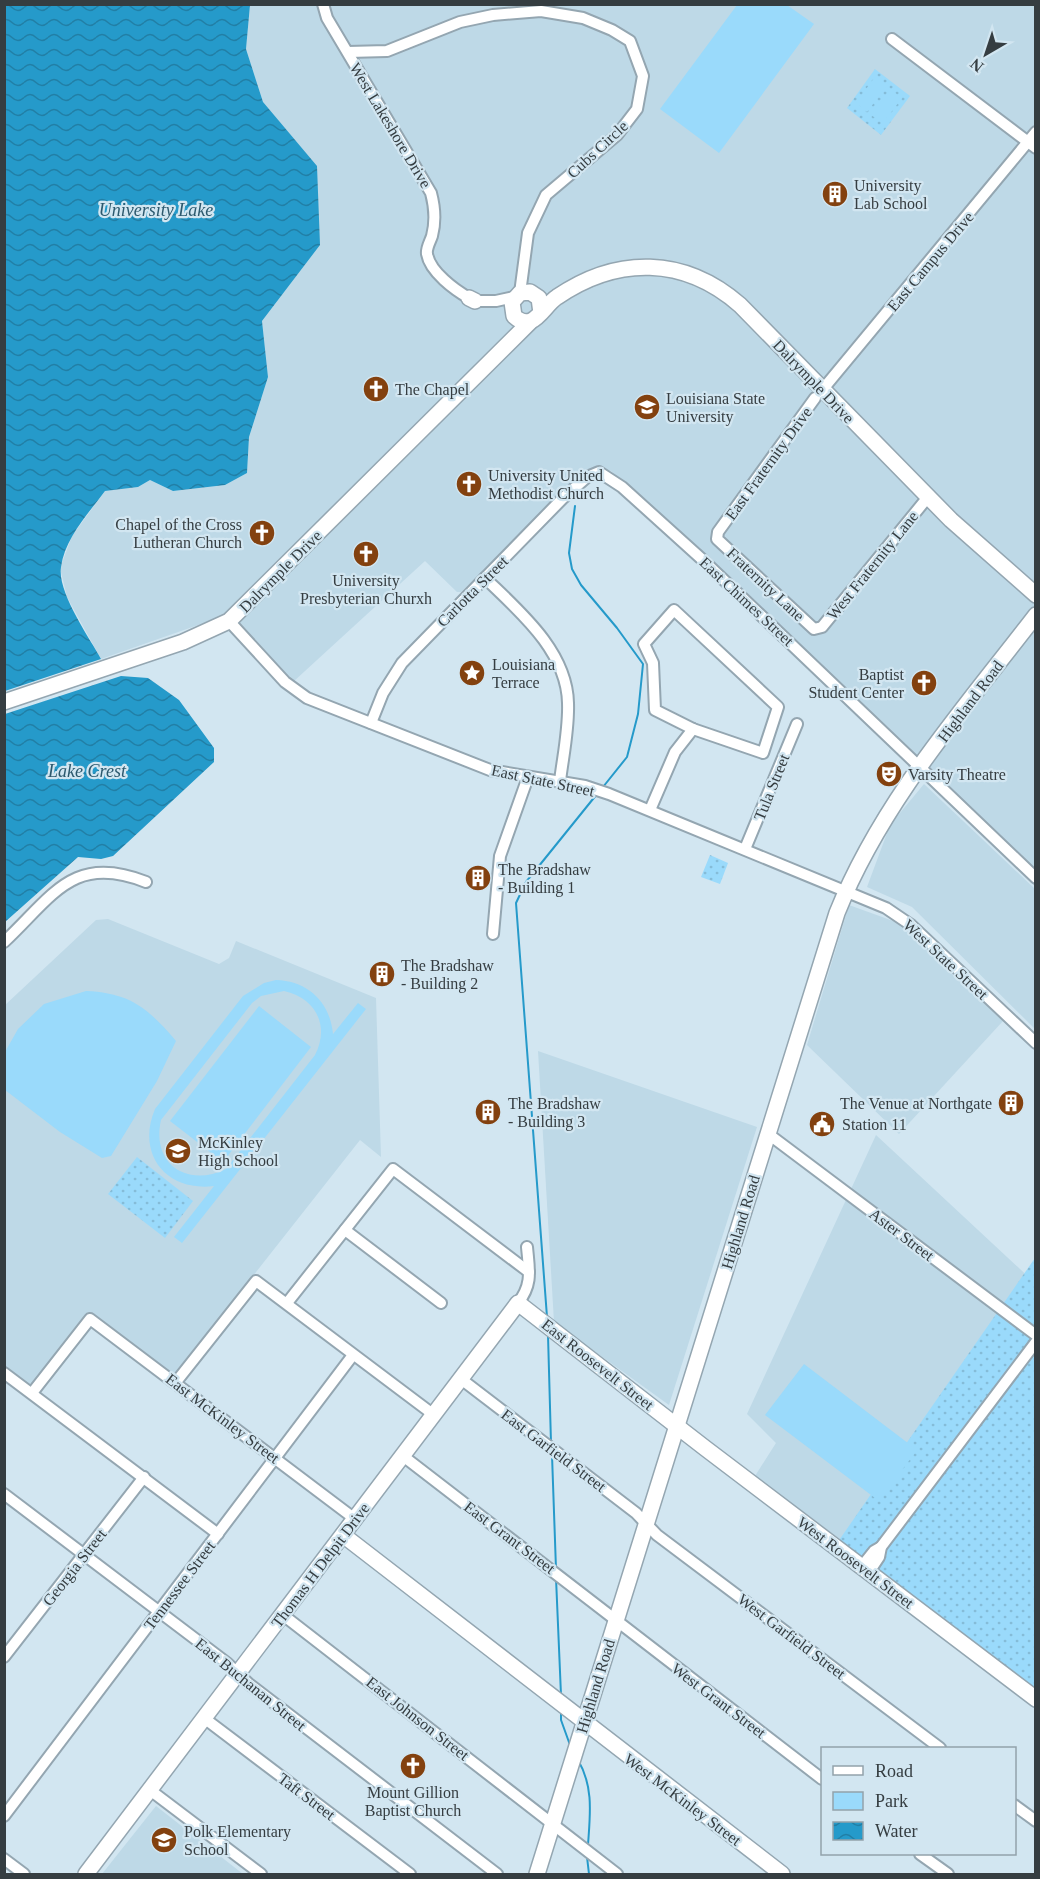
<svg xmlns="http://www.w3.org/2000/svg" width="1040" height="1879" viewBox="0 0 1040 1879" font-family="Georgia,serif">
	<defs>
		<pattern id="green-dots" width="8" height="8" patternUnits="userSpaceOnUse" patternTransform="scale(1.5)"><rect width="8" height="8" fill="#9adafb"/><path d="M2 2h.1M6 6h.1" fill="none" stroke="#85bcd8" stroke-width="1.8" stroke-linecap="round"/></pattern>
		<pattern id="water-waves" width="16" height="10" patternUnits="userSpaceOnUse" patternTransform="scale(1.5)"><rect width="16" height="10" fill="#259aca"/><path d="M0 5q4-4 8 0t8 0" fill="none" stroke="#217fa6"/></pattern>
	</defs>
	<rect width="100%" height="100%" fill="#d2e6f1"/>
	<g fill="#bed9e7">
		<path d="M250 5H1035V869L611 471 594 467 578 478 461 592H457L425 561 293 682 221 617 101 659 67 597 60 568 72 536 105 491 138 487 150 480 173 491 225 485 247 473 249 437 268 377 262 321 320 245 263 102 246 49Z"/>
		<path d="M924 784 1035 889V1029L912 907 867 887 890 825Z"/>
		<path d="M849 905 896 922 1003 1021 899 1134 807 1045Z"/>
		<path d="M108 919 219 964 229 958 236 941 376 998 381 1157 360 1140 175 1375 90 1312 31 1387 5 1366 4 1006 96 920Z"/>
		<path d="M538 1051 757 1127 669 1405 554 1322Z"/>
		<path d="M876 1135 1035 1283 1022 1674 755 1476 776 1443 747 1414Z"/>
		<path d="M156 1806 243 1874H102Z"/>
	</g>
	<g fill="url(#green-dots)">
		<path d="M875 69 910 96 881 135 847 108Z"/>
		<path d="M710 855 728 863 720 884 701 877Z"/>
		<path d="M137 1157 193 1201 165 1238 108 1194Z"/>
		<path d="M1035 1258V1699L835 1546Z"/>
	</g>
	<g fill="#9adafb" fill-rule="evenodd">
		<path d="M737 5H787L814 24 719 153 660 109Z"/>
		<path d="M874 78 886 87 867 112 856 103Z"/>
		<path d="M890 89 902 98 883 123 871 115Z"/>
		<path d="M276 980C308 981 330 1002 333 1034L358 1003 366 1009 182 1243 174 1237 214 1186C166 1192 136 1154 155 1109L243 996 264 983ZM284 991C316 998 330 1026 315 1055L226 1169C187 1188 151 1164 161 1120L252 1003 261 996Z"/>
		<path d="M86 991C130 993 148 1008 176 1041L157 1081 111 1156 102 1158 60 1132 5 1090V1052L18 1029 44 1004Z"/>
		<path d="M259 1006 311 1047 223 1162 170 1121Z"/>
		<path d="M804 1364 917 1450 879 1501 765 1415Z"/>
	</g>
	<g fill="url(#water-waves)">
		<path d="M4 5H250L246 49 263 102 317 166 320 245 262 321 268 377 249 437 247 473 225 485 173 491 150 480 138 487 105 491C88 514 65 538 61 567 57 592 89 637 101 659L5 691Z"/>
		<path d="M121 676 148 678 179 700 214 748V762L113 856 101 859 78 857 5 922V714Z"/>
	</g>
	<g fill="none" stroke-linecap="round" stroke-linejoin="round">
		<g stroke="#259aca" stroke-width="2">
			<path d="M575 506 569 553 572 569 581 585 617 628 643 664 638 714 627 757 603 787"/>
			<path d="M547 1317 516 903 526 882 597 794"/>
			<path d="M548 1335 551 1443"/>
			<path d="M552 1455 556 1569"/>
			<path d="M556 1578 561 1695"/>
			<path d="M561 1710V1720L570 1745"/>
			<path d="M578 1760C594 1787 590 1815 588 1845"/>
			<path d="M587 1857 589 1874"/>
		</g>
		<defs>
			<g id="street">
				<path d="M323 4 327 18 431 193C435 208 436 221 432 236 430 242 426 248 427 254 430 272 455 290 469 298"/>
				<path d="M892 39 1036 148"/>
				<path d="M348 52 387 51 460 22 493 15 541 11 583 18 612 30 630 41 643 76 637 109 617 135 546 195 528 233 520 293"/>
				<path d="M475 301H496L514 297"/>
				<path d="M823 389 1036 132"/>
				<path d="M815 398 718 532 717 539 814 629 822 627 928 497"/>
				<path d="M485 578C519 611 567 651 568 703 569 729 563 756 560 781"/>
				<path d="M674 610 778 707 763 753 693 729 655 710 653 663 644 644Z"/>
				<path d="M229 621 285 682 307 698 490 770 585 786 609 794 886 908 911 925 1036 1043"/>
				<path d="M371 723 383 693 402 663 562 499 587 477 599 472 622 487 705 562 1036 878"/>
				<path d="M650 810 675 752 693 729"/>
				<path d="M745 849 797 724"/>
				<path d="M493 934 500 856 528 777"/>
				<path d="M4 942C53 896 73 853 146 882"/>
				<path d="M767 1133 1036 1335"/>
				<path d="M345 1230 441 1303"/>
				<path d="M287 1303 393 1169 529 1272"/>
				<path d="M518 1303C533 1284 529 1270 527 1247"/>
				<path d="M4 1373 218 1534"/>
				<path d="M461 1379 636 1513 657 1535 940 1748"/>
				<path d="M176 1382 256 1281 434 1415"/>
				<path d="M32 1393 90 1319 355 1519"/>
				<path d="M403 1456 822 1779"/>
				<path d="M4 1494 227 1663 249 1684 497 1874"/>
				<path d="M862 1566 874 1551 881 1547"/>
				<path d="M869 1572 879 1557 881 1547 1036 1342"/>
				<path d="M283 1615 617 1874"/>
				<path d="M4 1657 144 1477"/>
				<path d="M204 1718 410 1874"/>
				<path d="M150 1790 261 1874"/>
				<path d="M1014 1805 1036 1821"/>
				<path d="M4 1816 353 1355"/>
				<path d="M920 1854 948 1874"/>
				<path d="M4 1859 24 1874"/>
			</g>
			<g id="secondary">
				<path d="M469 298 475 301"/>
				<path d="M541 313 539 298 530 292 520 293 512 302 514 316C533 334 543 306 557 297 617 256 684 256 740 305L951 520 1036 595"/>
				<path d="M4 702 183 642 229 621 530 322"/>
				<path d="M343 1535 782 1874"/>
				<path d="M86 1874 518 1303 705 1448 1036 1699"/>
				<path d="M537 1874 837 913C882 801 963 710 1036 615"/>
			</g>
		</defs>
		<use href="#street" stroke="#94a6b1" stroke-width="14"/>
		<use href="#secondary" stroke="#94a6b1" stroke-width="18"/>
		<use href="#street" stroke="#fff" stroke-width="10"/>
		<use href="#secondary" stroke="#fff" stroke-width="15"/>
	</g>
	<defs>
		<symbol id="building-disc" viewBox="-11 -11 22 22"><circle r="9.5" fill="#83410f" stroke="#d2e6f1"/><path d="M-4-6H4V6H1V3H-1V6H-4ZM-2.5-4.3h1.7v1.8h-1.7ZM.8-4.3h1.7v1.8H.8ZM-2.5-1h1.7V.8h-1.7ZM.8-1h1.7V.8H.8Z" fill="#fff"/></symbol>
		<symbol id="church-disc" viewBox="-11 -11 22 22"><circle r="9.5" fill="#83410f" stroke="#d2e6f1"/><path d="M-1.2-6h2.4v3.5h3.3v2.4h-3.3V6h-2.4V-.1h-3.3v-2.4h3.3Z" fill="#fff"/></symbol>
		<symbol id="university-disc" viewBox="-11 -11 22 22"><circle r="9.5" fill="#83410f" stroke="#d2e6f1"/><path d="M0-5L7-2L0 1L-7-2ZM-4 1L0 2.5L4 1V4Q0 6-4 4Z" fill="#fff"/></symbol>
		<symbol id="sight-disc" viewBox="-11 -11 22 22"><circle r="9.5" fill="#83410f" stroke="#d2e6f1"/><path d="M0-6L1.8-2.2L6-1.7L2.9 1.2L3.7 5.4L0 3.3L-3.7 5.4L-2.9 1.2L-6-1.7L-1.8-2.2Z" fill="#fff"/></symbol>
		<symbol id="theatre-disc" viewBox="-11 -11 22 22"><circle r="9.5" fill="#83410f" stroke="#d2e6f1"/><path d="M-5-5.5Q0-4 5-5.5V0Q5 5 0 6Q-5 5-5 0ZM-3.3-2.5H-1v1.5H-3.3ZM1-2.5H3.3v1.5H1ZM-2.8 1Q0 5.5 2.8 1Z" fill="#fff"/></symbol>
		<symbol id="civic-disc" viewBox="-11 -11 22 22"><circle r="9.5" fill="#83410f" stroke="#d2e6f1"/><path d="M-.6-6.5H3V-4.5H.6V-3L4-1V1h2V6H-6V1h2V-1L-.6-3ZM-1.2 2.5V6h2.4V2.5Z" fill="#fff"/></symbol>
		<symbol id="school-disc" viewBox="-11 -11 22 22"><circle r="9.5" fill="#83410f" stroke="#d2e6f1"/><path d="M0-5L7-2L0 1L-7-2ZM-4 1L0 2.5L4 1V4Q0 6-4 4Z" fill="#fff"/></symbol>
	</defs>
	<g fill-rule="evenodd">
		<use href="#building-disc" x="820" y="179" width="30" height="30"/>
		<use href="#church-disc" x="361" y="374" width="30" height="30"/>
		<use href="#university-disc" x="632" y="392" width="30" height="30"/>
		<use href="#church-disc" x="454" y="469" width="30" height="30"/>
		<use href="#church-disc" x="247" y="518" width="30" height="30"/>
		<use href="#church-disc" x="351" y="539" width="30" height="30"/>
		<use href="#sight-disc" x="457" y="658" width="30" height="30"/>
		<use href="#church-disc" x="909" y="668" width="30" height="30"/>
		<use href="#theatre-disc" x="874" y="759" width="30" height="30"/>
		<use href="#building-disc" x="463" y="863" width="30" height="30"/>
		<use href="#building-disc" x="367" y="959" width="30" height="30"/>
		<use href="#building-disc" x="996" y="1088" width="30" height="30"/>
		<use href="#building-disc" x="473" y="1097" width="30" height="30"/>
		<use href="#civic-disc" x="807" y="1109" width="30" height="30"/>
		<use href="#school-disc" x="163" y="1136" width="30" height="30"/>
		<use href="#church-disc" x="398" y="1751" width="30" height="30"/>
		<use href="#school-disc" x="149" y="1825" width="30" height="30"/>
	</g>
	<g text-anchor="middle" stroke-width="4.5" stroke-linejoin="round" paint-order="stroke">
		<g font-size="16" fill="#353d41" stroke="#d2e6f1">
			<text transform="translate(391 125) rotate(59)" y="6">West Lakeshore Drive</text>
			<text transform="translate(597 149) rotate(-43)" y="6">Cubs Circle</text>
			<text transform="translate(930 261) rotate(-50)" y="6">East Campus Drive</text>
			<text transform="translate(814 381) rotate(46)" y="6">Dalrymple Drive</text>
			<text transform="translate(768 463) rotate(-54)" y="6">East Fraternity Drive</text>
			<text transform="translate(872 565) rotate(-51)" y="6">West Fraternity Lane</text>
			<text transform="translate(280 571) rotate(-45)" y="6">Dalrymple Drive</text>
			<text transform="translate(766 584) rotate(43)" y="6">Fraternity Lane</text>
			<text transform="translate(472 591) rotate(-45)" y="6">Carlotta Street</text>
			<text transform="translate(747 601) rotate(43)" y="6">East Chimes Street</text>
			<text transform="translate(970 701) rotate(-53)" y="6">Highland Road</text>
			<text transform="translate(543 780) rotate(12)" y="6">East State Street</text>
			<text transform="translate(771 787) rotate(-68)" y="6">Tula Street</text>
			<text transform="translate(946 959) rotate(43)" y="6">West State Street</text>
			<text transform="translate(740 1222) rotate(-73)" y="6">Highland Road</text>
			<text transform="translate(902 1234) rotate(37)" y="6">Aster Street</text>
			<text transform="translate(598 1364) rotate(38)" y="6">East Roosevelt Street</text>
			<text transform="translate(223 1418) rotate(37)" y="6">East McKinley Street</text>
			<text transform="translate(554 1450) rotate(37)" y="6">East Garfield Street</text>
			<text transform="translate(510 1537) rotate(37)" y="6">East Grant Street</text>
			<text transform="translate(856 1562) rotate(37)" y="6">West Roosevelt Street</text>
			<text transform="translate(320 1565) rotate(-53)" y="6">Thomas H Delpit Drive</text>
			<text transform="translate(74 1567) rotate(-52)" y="6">Georgia Street</text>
			<text transform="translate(179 1585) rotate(-53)" y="6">Tennessee Street</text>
			<text transform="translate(792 1636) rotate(37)" y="6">West Garfield Street</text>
			<text transform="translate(251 1684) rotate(39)" y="6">East Buchanan Street</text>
			<text transform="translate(595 1686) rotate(-73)" y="6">Highland Road</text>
			<text transform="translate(719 1700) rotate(37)" y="6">West Grant Street</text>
			<text transform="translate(418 1718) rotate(38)" y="6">East Johnson Street</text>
			<text transform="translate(307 1796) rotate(37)" y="6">Taft Street</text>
			<text transform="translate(683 1799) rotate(37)" y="6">West McKinley Street</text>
		</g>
		<g font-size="16" fill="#353d41" stroke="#d2e6f1" text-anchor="start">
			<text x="854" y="191">University<tspan x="854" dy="18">Lab School</tspan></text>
			<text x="395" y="395">The Chapel</text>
			<text x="666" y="404">Louisiana State<tspan x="666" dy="18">University</tspan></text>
			<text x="488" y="481">University United<tspan x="488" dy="18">Methodist Church</tspan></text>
			<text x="242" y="530" text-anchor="end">Chapel of the Cross<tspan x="242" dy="18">Lutheran Church</tspan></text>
			<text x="366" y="586" text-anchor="middle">University<tspan x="366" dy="18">Presbyterian Churxh</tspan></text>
			<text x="492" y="670">Louisiana<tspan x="492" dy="18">Terrace</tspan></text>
			<text x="904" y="680" text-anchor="end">Baptist<tspan x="904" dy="18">Student Center</tspan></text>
			<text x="908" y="780">Varsity Theatre</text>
			<text x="498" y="875">The Bradshaw<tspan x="498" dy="18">- Building 1</tspan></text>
			<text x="401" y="971">The Bradshaw<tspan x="401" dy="18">- Building 2</tspan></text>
			<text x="508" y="1109">The Bradshaw<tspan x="508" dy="18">- Building 3</tspan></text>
			<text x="992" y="1109" text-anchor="end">The Venue at Northgate</text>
			<text x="842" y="1130">Station 11</text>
			<text x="198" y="1148">McKinley<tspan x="198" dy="18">High School</tspan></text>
			<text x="413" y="1798" text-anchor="middle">Mount Gillion<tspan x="413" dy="18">Baptist Church</tspan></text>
			<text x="184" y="1837">Polk Elementary<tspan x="184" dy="18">School</tspan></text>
		</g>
		<g font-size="18" font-style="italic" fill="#2c596e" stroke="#d2e6f1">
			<text x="156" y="216">University Lake</text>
			<text x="87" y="777">Lake Crest</text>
		</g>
	</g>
	<rect width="1040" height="1879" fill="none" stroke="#353d41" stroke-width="12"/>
	<rect x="821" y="1747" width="195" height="108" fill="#d2e6f1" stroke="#93a2ab" stroke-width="1.5"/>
	<rect x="833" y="1766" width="30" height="9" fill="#ffffff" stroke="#93a2ab" stroke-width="1.5"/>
	<text x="875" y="1777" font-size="18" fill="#353d41">Road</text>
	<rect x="833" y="1792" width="30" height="18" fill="#9adafb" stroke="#93a2ab" stroke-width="1.5"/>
	<text x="875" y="1807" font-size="18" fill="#353d41">Park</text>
	<rect x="833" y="1822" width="30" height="18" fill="url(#water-waves)" stroke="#93a2ab" stroke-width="1.5"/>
	<text x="875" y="1837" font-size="18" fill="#353d41">Water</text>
	<g transform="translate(986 54) rotate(219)" stroke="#d2e6f1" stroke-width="4.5" paint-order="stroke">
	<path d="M0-4.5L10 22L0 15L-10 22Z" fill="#353d41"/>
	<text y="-9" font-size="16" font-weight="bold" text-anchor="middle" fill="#353d41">N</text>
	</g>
</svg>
